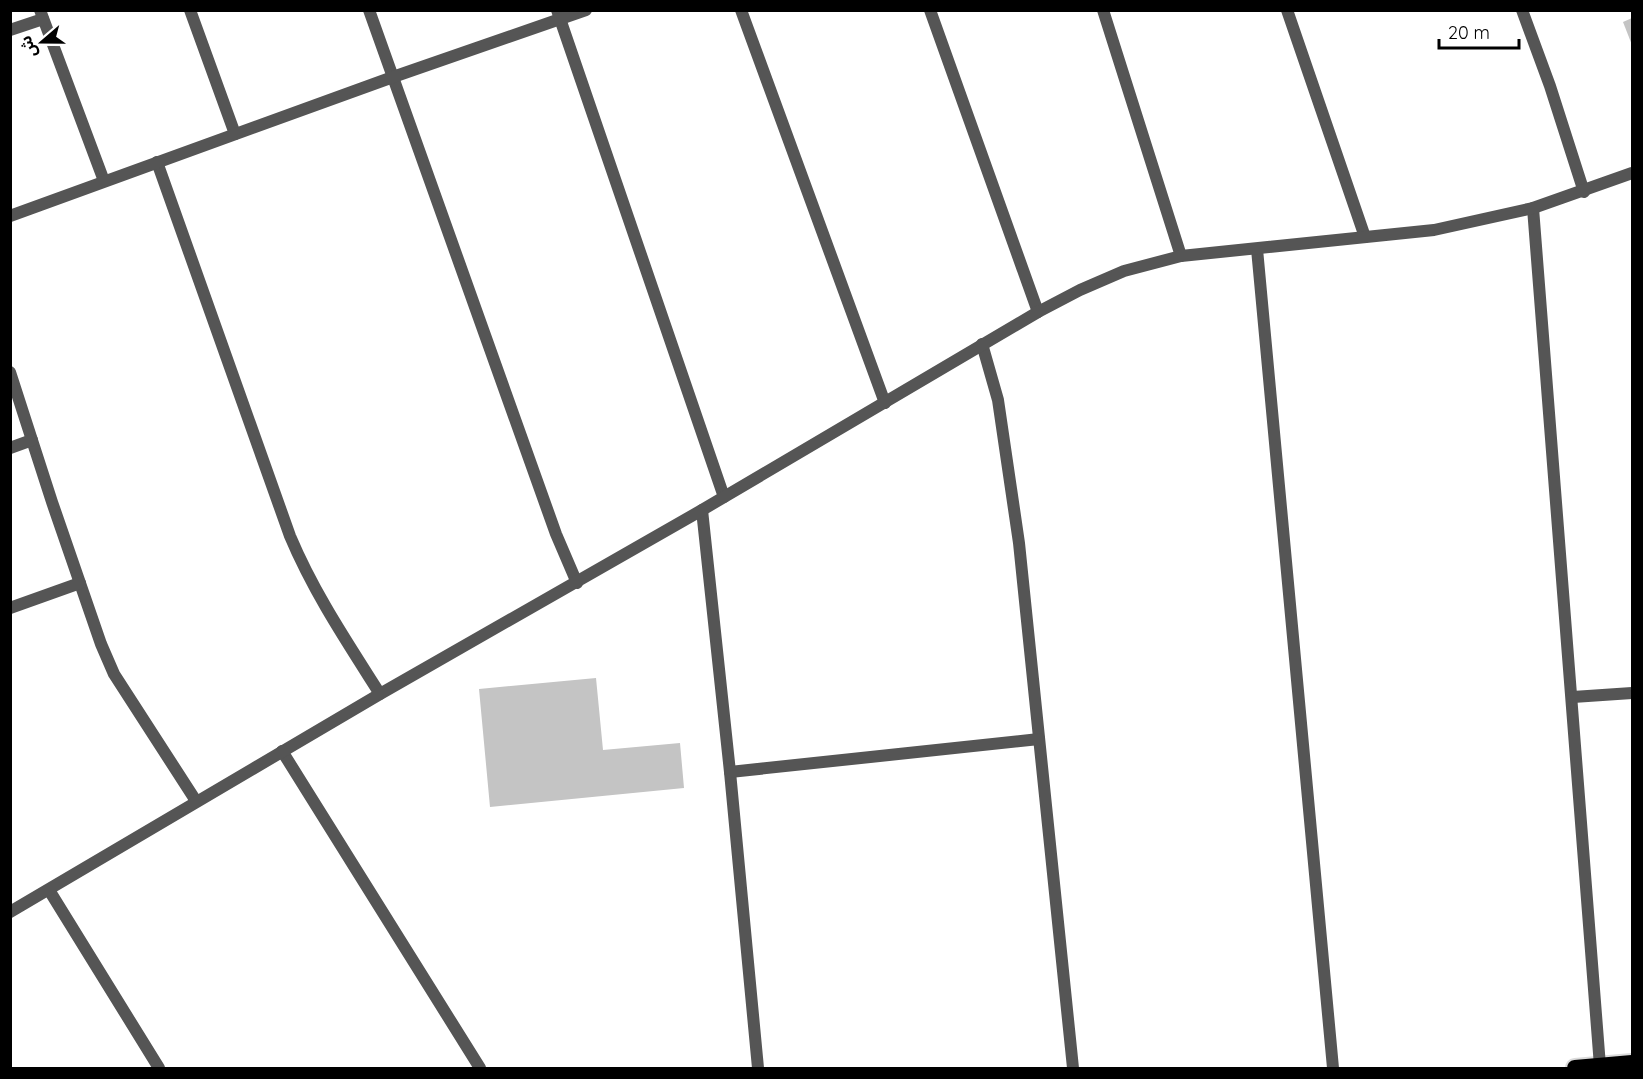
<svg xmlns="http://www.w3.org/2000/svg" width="1643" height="1079" viewBox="0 0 1643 1079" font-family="Quicksand,'Noto Sans Arabic',sans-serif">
	<rect width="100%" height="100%" fill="#fff"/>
	<g fill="#c4c4c4">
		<path d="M1632 18V45L1623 22Z"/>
		<path d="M596 678 603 750 680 743 684 788 490 807 479 689Z"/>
	</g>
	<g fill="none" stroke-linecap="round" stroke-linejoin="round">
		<defs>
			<path id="trunk" d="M1575 1068 1632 1063"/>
		</defs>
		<use href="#trunk" stroke="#dbdbdb" stroke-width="20"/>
		<g stroke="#555" stroke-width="12">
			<path d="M40 10 104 181"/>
			<path d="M190 10 235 134"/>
			<path d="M369 10 556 534 577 583"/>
			<path d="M557 10 724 497"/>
			<path d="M741 10 885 403"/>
			<path d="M930 10 1038 312"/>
			<path d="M1103 10 1181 256"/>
			<path d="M1287 10 1365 237"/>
			<path d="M1522 10 1550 86 1584 192"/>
			<path d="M10 30 43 19"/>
			<path d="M157 162 290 536C314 593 347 642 380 694"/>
			<path d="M1533 208 1600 1066"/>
			<path d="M10 216 393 77 586 10"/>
			<path d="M1257 249 1333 1068"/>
			<path d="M982 344 998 400 1019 543 1073 1068"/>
			<path d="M10 372 52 502 101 644 114 674 196 801"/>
			<path d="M10 448 32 440"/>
			<path d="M702 510 730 772 758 1068"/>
			<path d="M10 608 80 583"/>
			<path d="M1573 697 1632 693"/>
			<path d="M282 751 480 1068"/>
			<path d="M730 772 1039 739"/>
			<path d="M49 890 159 1068"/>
			<path d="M10 912 380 694 702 510 1038 312 1080 290 1124 271 1181 256 1434 230 1533 208 1632 173"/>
		</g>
		<use href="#trunk" stroke="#000" stroke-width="16"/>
	</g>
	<rect width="1643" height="1079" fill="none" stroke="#000000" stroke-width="24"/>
	<g transform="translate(42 42) rotate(250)" stroke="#ffffff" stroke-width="4.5" paint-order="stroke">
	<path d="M0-4.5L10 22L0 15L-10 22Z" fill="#000000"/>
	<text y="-9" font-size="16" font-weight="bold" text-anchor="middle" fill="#000000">ش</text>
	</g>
	<path d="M1439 39v9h80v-9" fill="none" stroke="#000000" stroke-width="3"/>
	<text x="1448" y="39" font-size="18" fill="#000000" stroke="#ffffff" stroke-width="4.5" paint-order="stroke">20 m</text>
</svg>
